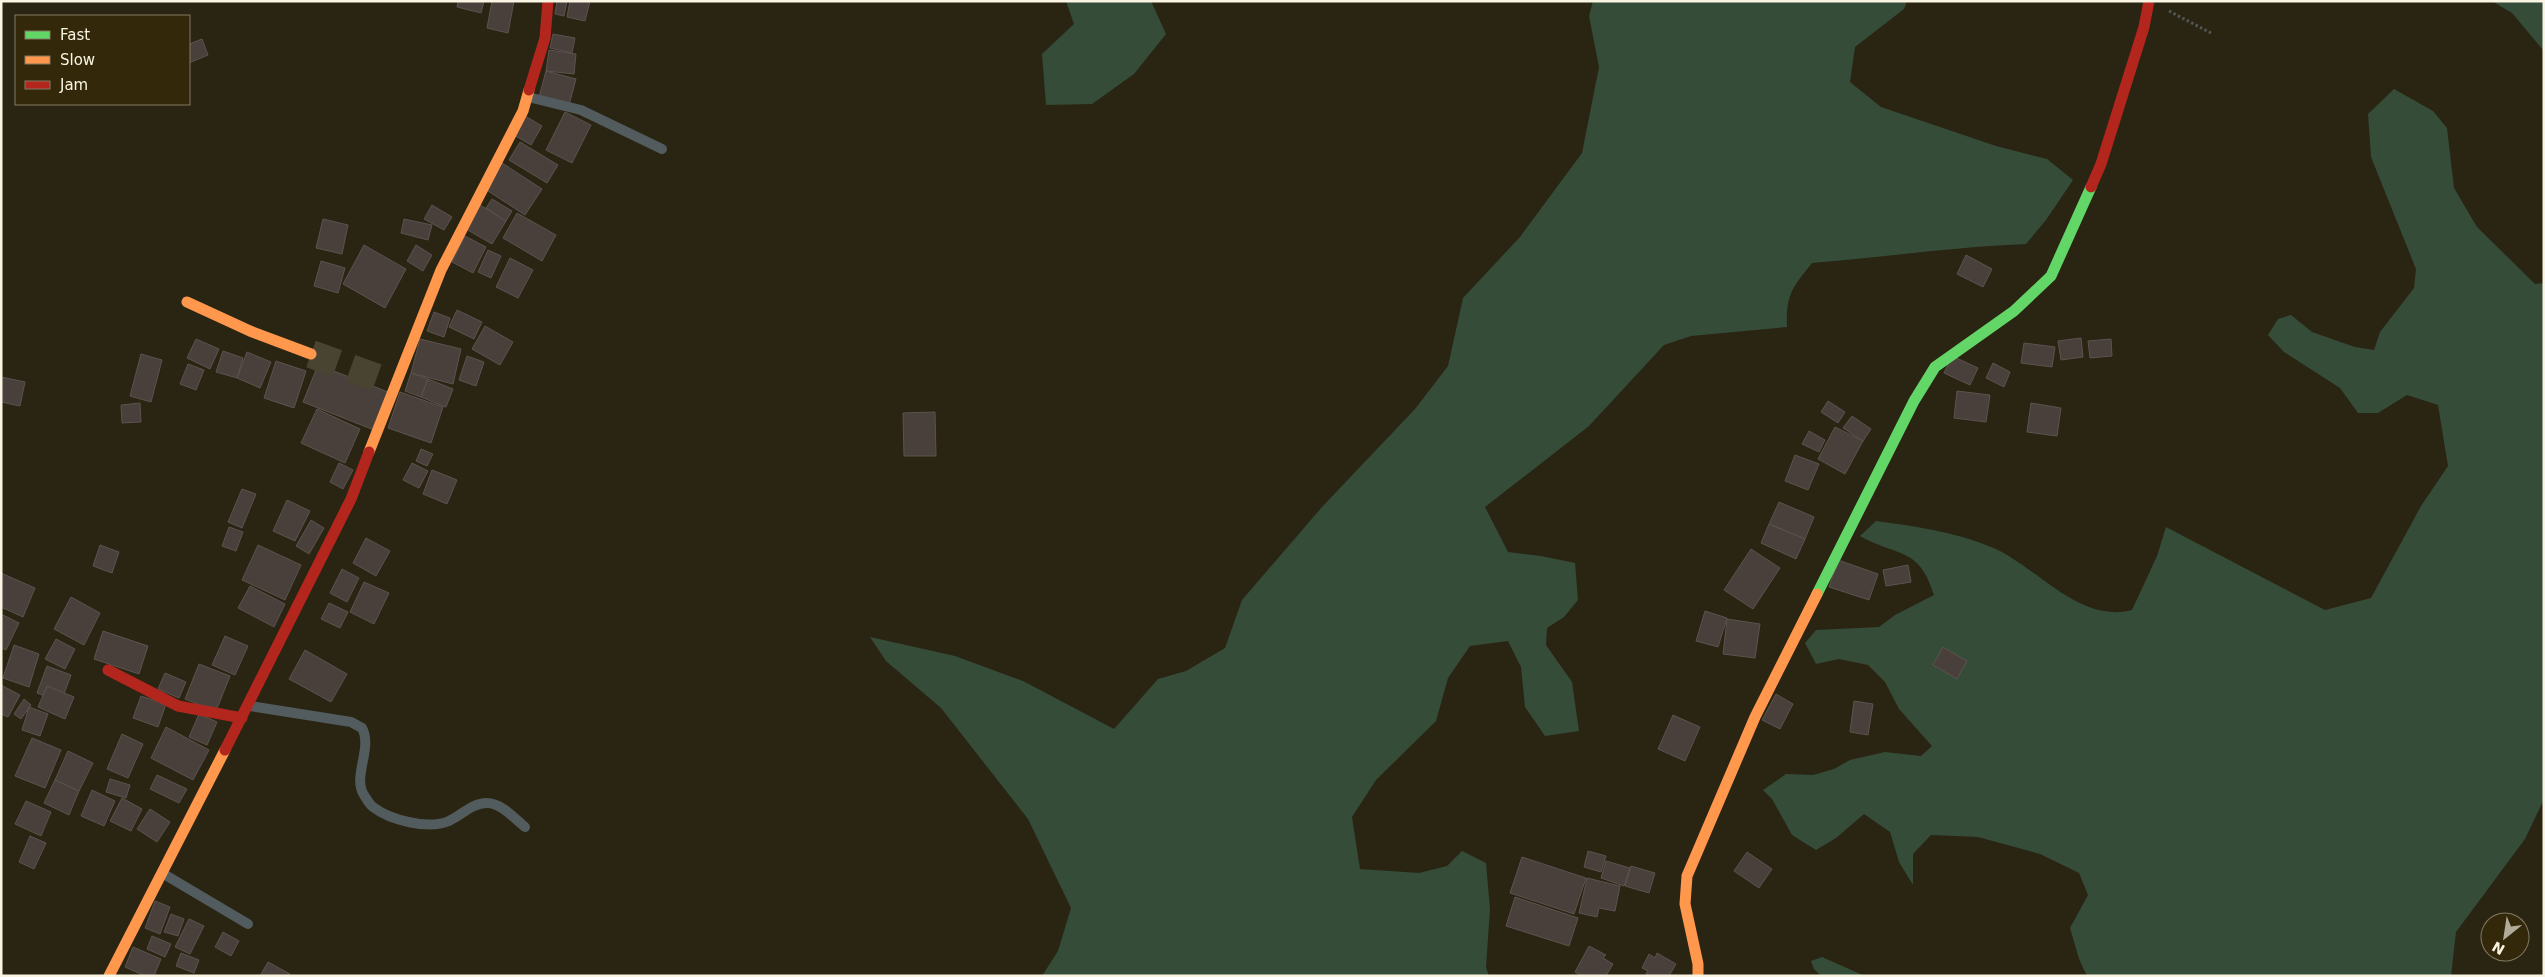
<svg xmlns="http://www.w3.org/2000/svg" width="2545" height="977" viewBox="0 0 2545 977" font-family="'DejaVu Sans',sans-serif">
	<rect width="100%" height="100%" fill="#2a2413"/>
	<g fill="#354c39">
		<path d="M1066 1H1151L1166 34 1134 74 1092 104 1046 105 1042 54 1074 24Z"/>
		<path d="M1593 1H1907L1904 9 1855 47 1850 82 1881 107 1996 146 2047 159 2073 180 2046 220 2026 244C1954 247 1884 257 1812 263 1792 288 1786 294 1787 327L1691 336 1664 345 1589 426 1485 507 1508 552 1541 556 1575 563 1578 600 1564 617 1547 628 1546 645 1572 682 1579 731 1545 736 1525 707 1521 667 1508 641 1470 646 1448 678 1436 721 1376 780 1352 817 1360 869 1419 873 1447 866 1462 851 1486 863 1490 909 1486 967 1489 976H1042L1058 951 1071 908 1028 819 941 708 886 661 870 637 955 656 1023 681 1114 729 1158 679 1186 671 1225 648 1242 600 1322 507 1415 409 1448 366 1463 298 1520 237 1582 153 1599 67 1589 16Z"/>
		<path d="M2492 1H2544V51L2512 13Z"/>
		<path d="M2394 89 2433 111 2447 128 2454 188 2477 227 2535 284 2544 283V799L2525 839 2456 932 2451 976H2087L2079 959 2070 928 2088 895 2079 873 2040 854 1978 837 1931 835 1913 854V885L1899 862 1890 832 1864 814 1836 838 1816 850 1792 835 1772 799 1763 790 1786 774 1813 775 1834 769 1850 760 1885 752 1921 756 1932 746 1899 709 1885 682 1868 665 1839 659 1816 664 1805 643 1816 630 1879 627 1895 615 1934 595C1919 546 1897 557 1860 536L1876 521C1914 526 1955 532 1991 547 2036 565 2078 624 2132 610L2157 556 2166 527 2325 610 2371 598 2421 506 2448 466 2438 405 2407 395 2378 413H2358L2340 388 2284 352 2268 335 2278 319 2291 315 2312 332 2355 347 2374 350 2380 332 2414 288 2416 269 2371 157 2368 114Z"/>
		<path d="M1822 957 1865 976H1821L1814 969 1811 961Z"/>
	</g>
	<g fill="#49403c" stroke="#5b534f">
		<path d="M458 1H484L481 13 457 7Z"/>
		<path d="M492 1H514L508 33 487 28Z"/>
		<path d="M557 1H567L564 16 555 14Z"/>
		<path d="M570 1H590L585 21 567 17Z"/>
		<path d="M553 34 575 38 572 53 550 48Z"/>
		<path d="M202 39 208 55 189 63V44Z"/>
		<path d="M549 50 576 54 574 74 546 71Z"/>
		<path d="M546 71 576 79 569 105 539 97Z"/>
		<path d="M565 112 591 125 572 163 546 150Z"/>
		<path d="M525 116 542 126 531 145 514 135Z"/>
		<path d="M520 142 558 165 547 183 509 160Z"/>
		<path d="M502 163 542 189 525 215 485 189Z"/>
		<path d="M492 199 512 211 506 221 486 208Z"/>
		<path d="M432 205 452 217 444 230 424 219Z"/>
		<path d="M480 205 506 221 492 244 466 229Z"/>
		<path d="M517 213 556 235 542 261 503 238Z"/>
		<path d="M323 219 348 225 342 254 316 248Z"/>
		<path d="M404 219 432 225 428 240 401 233Z"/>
		<path d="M465 236 486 247 473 273 452 262Z"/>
		<path d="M364 245 406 269 385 308 343 284Z"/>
		<path d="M416 245 432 255 423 271 407 261Z"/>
		<path d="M488 250 501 256 491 278 478 272Z"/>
		<path d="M1966 255 1992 269 1983 287 1957 274Z"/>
		<path d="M510 258 533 270 518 298 496 287Z"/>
		<path d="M321 261 345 268 338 293 314 286Z"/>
		<path d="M457 310 482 322 474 339 449 327Z"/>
		<path d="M434 312 450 318 444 337 427 331Z"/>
		<path d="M485 326 513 342 500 365 472 349Z"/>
		<path d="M2081 338 2083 357 2061 360 2058 341Z"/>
		<path d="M196 339 219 349 210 369 187 358Z"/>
		<path d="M420 339 461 349 453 384 411 373Z"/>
		<path d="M2111 339 2112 356 2090 358 2088 341Z"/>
		<path d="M2024 343 2055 347 2052 367 2021 363Z"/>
		<path d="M223 351 243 358 237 378 216 372Z"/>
		<path d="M247 352 271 362 260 388 237 378Z"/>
		<path d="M141 354 162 360 151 402 130 396Z"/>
		<path d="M467 356 484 362 476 386 459 380Z"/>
		<path d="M1952 356 1978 368 1970 385 1944 373Z"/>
		<path d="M276 361 306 371 294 408 264 398Z"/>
		<path d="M1993 363 2010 372 2004 387 1986 378Z"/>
		<path d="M188 364 204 370 196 390 180 384Z"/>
		<path d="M318 365 388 392 374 430 303 402Z"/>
		<path d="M411 373 428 379 421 397 405 391Z"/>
		<path d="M1 377 25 382 20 406 1 402Z"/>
		<path d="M428 379 453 389 446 407 421 397Z"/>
		<path d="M1957 391 1990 395 1986 422 1954 418Z"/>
		<path d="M400 392 443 407 431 443 388 428Z"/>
		<path d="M1828 401 1845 412 1838 423 1821 412Z"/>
		<path d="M140 403 141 422 122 423 121 405Z"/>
		<path d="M2031 403 2061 408 2057 436 2027 432Z"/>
		<path d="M317 409 360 429 345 463 301 443Z"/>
		<path d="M935 412 936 456H904L903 413Z"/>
		<path d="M1852 416 1871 429 1863 441 1843 428Z"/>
		<path d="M1835 427 1863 441 1845 474 1818 459Z"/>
		<path d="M1809 431 1825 440 1819 452 1802 444Z"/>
		<path d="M421 449 433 454 427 466 416 461Z"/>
		<path d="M1795 455 1819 464 1808 490 1785 481Z"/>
		<path d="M339 463 353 470 343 489 330 482Z"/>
		<path d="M412 463 428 471 419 488 403 480Z"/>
		<path d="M432 470 457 480 447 504 423 494Z"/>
		<path d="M242 489 256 494 242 528 228 522Z"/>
		<path d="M287 500 310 511 295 541 273 531Z"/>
		<path d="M1779 502 1814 517 1805 539 1769 524Z"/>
		<path d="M311 520 324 528 309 554 296 546Z"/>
		<path d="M1769 524 1805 539 1796 559 1761 543Z"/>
		<path d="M229 527 243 532 236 551 222 546Z"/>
		<path d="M366 538 390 551 376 576 353 563Z"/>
		<path d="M100 545 119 552 112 573 93 566Z"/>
		<path d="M258 545 301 565 285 600 242 580Z"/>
		<path d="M1751 549 1780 568 1753 609 1724 590Z"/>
		<path d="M1838 560 1878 574 1869 600 1829 587Z"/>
		<path d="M1908 565 1911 582 1886 586 1883 570Z"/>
		<path d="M342 569 359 578 347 602 330 593Z"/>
		<path d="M1 573 35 588 23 617 1 607Z"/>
		<path d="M364 582 389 593 374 624 350 612Z"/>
		<path d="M250 586 285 604 274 627 238 608Z"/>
		<path d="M71 597 100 613 84 645 54 629Z"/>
		<path d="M329 603 348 612 340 628 321 619Z"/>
		<path d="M1705 611 1727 618 1718 647 1696 641Z"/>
		<path d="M1 614 19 623 6 650 1 648Z"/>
		<path d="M1727 619 1760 624 1755 658 1723 654Z"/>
		<path d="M103 631 148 646 139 674 94 659Z"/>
		<path d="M225 636 248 646 235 675 212 665Z"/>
		<path d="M56 639 75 649 65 669 45 659Z"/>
		<path d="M14 645 39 654 29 687 3 678Z"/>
		<path d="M1943 647 1967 661 1957 679 1933 665Z"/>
		<path d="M305 650 347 674 331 702 289 679Z"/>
		<path d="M199 664 230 676 216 711 185 699Z"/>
		<path d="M47 666 71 675 61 702 37 693Z"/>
		<path d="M165 673 186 682 179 698 158 689Z"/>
		<path d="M1 685 20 695 8 717 1 714Z"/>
		<path d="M47 686 74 697 65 719 38 707Z"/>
		<path d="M1776 694 1793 704 1780 729 1762 720Z"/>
		<path d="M141 696 166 704 158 727 133 718Z"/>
		<path d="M24 699 31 705 21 719 14 714Z"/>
		<path d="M1854 701 1873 704 1868 735 1850 732Z"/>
		<path d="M29 707 48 714 40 736 22 730Z"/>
		<path d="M199 714 217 722 207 745 189 737Z"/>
		<path d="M1673 715 1700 727 1685 761 1658 749Z"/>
		<path d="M166 727 209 750 193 780 151 758Z"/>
		<path d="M122 734 143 744 128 778 107 769Z"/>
		<path d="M32 738 61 750 45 788 15 776Z"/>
		<path d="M68 751 93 763 79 791 55 780Z"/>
		<path d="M157 775 187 789 179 803 150 789Z"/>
		<path d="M110 779 130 785 126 798 106 792Z"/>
		<path d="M55 780 79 791 69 815 44 803Z"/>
		<path d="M92 790 115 801 104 826 81 816Z"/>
		<path d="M122 798 142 809 131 831 110 821Z"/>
		<path d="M26 801 51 812 41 836 15 824Z"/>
		<path d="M150 809 170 822 157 842 137 829Z"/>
		<path d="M30 836 46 843 34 869 19 862Z"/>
		<path d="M1588 851 1606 856 1601 872 1584 867Z"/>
		<path d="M1747 852 1772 869 1759 888 1734 871Z"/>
		<path d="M1522 857 1586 878 1574 914 1510 893Z"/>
		<path d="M1606 861 1630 868 1624 886 1601 878Z"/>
		<path d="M1631 866 1655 873 1649 893 1625 886Z"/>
		<path d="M1587 878 1620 886 1615 911 1599 908 1597 917 1579 913Z"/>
		<path d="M1515 897 1578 918 1569 946 1506 926Z"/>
		<path d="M155 901 170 907 160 934 145 928Z"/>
		<path d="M171 914 184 919 178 936 164 932Z"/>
		<path d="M189 919 204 926 190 954 175 947Z"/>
		<path d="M223 932 239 941 231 956 215 947Z"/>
		<path d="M152 936 171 944 165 957 147 949Z"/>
		<path d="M1589 946 1606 955 1603 958 1613 964 1606 976H1582L1575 972Z"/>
		<path d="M133 947 161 959 154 976H145L125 967Z"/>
		<path d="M181 953 199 960 194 973 176 966Z"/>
		<path d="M1657 953 1676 964 1669 976H1648L1646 974 1648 971 1642 968 1649 954 1655 958Z"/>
		<path d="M268 962 290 974 289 976H260Z"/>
	</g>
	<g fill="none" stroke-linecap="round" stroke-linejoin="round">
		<path stroke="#494332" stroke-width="28" stroke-dasharray="28 14" stroke-linecap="butt" d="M311 354 383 380"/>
		<path stroke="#525654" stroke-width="3" stroke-dasharray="2.5 2.5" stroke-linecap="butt" d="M2169 11 2211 33"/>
		<g stroke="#525c5e" stroke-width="10">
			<path d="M528 97 581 110 662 149"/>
			<path d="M250 706 351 722 362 728C373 748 352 777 364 795 366 798 369 804 373 807 390 820 428 830 449 821 462 815 472 803 487 803 501 803 514 818 525 827"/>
			<path d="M162 873 248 924"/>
		</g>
		<path stroke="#63d668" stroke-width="11" d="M1817 594 1914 401 1935 367 2014 311 2051 276 2091 187"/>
		<g stroke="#ff974d" stroke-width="11">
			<path d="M187 302 250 331 311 354"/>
			<path d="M369 452 441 270 523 111 529 90"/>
			<path d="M109 976 225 750"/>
			<path d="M1698 976V964L1685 904 1687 876 1755 717 1817 594"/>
		</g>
		<g stroke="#b3261e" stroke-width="11">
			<path d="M529 90 545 38 548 1"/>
			<path d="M2091 187 2101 164 2144 27 2149 1"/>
			<path d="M108 670 178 706 242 718"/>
			<path d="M225 750 351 499 369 452"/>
		</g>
	</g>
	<rect width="2545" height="977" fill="none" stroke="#faf4e3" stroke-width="5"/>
	<rect x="15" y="15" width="175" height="90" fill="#33290a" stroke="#837a61"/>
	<rect x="25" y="31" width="25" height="8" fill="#63d668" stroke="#837a61"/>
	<text x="60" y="40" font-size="15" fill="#faf4e3">Fast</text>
	<rect x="25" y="56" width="25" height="8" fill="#ff974d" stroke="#837a61"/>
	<text x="60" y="65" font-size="15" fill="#faf4e3">Slow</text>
	<rect x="25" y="81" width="25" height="8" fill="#b3261e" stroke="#837a61"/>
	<text x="60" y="90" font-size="15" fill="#faf4e3">Jam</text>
	<g transform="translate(2505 937) rotate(210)"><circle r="24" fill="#33290a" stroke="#837a61"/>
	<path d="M0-4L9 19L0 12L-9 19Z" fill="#b1ab9a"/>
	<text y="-8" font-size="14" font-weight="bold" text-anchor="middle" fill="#faf4e3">N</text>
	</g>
</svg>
